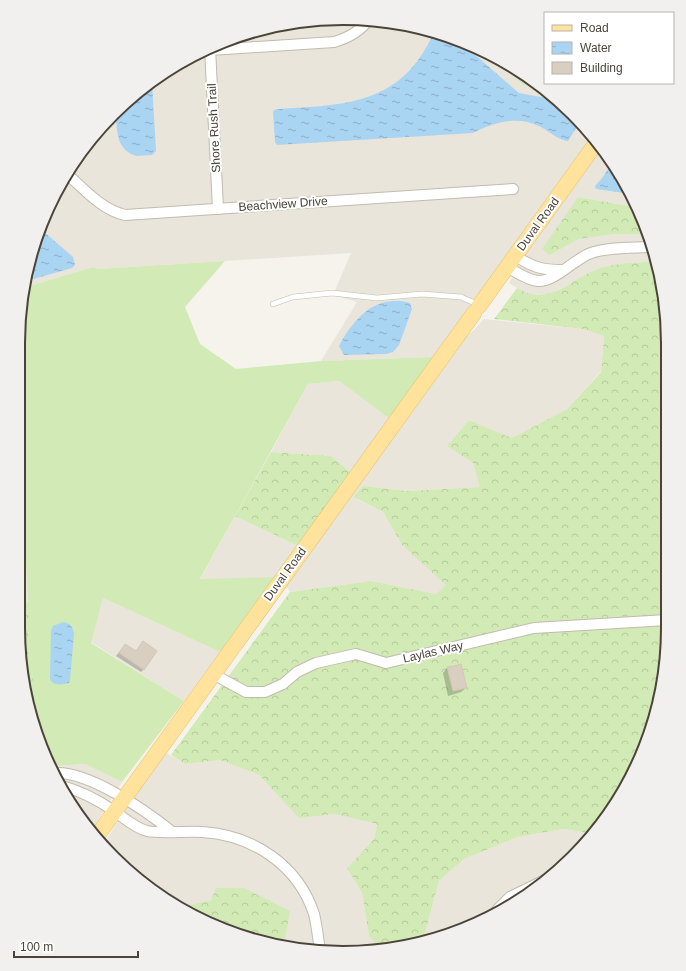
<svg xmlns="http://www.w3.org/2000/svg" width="686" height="971" viewBox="0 0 686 971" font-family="Arial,sans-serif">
	<defs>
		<pattern id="forest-crowns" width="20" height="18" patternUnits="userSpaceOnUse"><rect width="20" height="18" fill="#d2eab5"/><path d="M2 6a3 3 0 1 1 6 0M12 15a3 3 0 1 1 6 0" fill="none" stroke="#b6ca9c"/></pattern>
		<pattern id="water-ripples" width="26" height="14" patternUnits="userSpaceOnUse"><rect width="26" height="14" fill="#a9d4f2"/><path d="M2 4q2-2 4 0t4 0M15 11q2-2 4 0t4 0" fill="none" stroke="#8caec5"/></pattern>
	</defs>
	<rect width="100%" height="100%" fill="#f6f3ec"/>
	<g fill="#eae5da">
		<path d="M364 19 427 29 487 52 541 85 587 129 592 136 433 357 321 361 357 302 333 295 351 253 98 269 93 267 23 288 24 279 62 180 129 99 181 61 239 35 301 21Z"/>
		<path d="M600 148 635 199 639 214 635 207 578 197 550 255 579 239 615 234H645L653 261 604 267 547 295 526 294 509 283 531 246Z"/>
		<path d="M484 319 583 329 604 336 601 371 567 409 512 438 469 420 448 446 473 463 481 487 407 491 363 486 355 498 383 512 402 545 447 585 436 594 371 581 290 592 285 583 463 339 475 329Z"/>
		<path d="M339 381 390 419 350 472 331 456 271 452 308 384Z"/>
		<path d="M18 410 29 602 18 603Z"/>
		<path d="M235 516 298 546 277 577 200 580Z"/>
		<path d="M103 598 220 652 184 701 91 642Z"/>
		<path d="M165 752 185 764 220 760 259 775 299 817 335 814 377 824 374 839 347 868 362 893 369 936 380 950H300L278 943 285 938 211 900 184 906 176 904 162 892 152 888 129 872 104 844 136 792Z"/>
		<path d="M85 764 122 782 92 830 73 808 53 766Z"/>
		<path d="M564 829 593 834 557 872 468 928 423 940 439 881 464 859 518 837Z"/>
	</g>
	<path fill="#d2eab5" d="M225 261 185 307 200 344 236 369 321 361 433 357 390 419 339 381 308 384 200 579 277 577 220 652 103 598 91 643 184 701 122 782 85 764 53 766 35 726 18 410V343L23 288 93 267 98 269Z"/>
	<g fill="url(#forest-crowns)">
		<path d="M485 51 541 85 544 88 524 85Z"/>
		<path d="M578 197 635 207 639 214 645 234H615L579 239 550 255 542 249Z"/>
		<path d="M653 261 665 300 667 649 657 712 634 772 601 826 593 834 564 829 518 837 464 859 439 881 423 940 380 950 369 936 362 893 347 868 374 839 377 824 335 814 299 818 259 775 220 760 185 764 171 755 290 592 371 581 436 594 446 585 402 545 383 512 354 497 363 486 407 491 480 487 473 463 447 446 469 420 512 438 567 409 601 372 604 336 583 329 494 319 517 288C551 309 573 275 604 267 620 263 637 263 653 261Z"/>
		<path d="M271 452 331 456 350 472 298 546 235 516Z"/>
		<path d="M29 602 35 726C22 697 18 636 18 603Z"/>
		<path d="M216 888H244L290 911 285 938 278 943 199 920 176 904 184 906 211 900Z"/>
	</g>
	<g fill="url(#water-ripples)">
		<path d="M434 32 470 45 472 52 519 93 557 100 580 122 568 141C558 140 550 132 541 127 518 115 494 122 473 133L277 145 275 142 273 111 277 109C346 105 402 105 434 32Z"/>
		<path d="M152 82 156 151 152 155 136 156C116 149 117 132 116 114L129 99Z"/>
		<path d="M611 164 631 194 596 189 595 186 603 177Z"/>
		<path d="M43 231 73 257 75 265 72 268 30 280 25 278Z"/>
		<path d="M401 301 410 303 412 309 399 345 393 352 386 354 344 355 339 346C347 330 363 308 382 303 388 301 395 301 401 301Z"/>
		<path d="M63 622C70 623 72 626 74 633L70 680 69 683C62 685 53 686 50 679L51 631 53 626Z"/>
	</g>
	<g fill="#0003">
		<path d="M125 645 144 669 141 672 116 656Z"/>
		<path d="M447 668 452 669 466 688 461 692 448 696 443 673Z"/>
	</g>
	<g fill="#d8cfc1" stroke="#d3c7b4">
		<path d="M143 641 157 651 144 670 119 653 125 644 136 651Z"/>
		<path d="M461 664 467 688 453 691 447 667 452 666V668L454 666Z"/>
	</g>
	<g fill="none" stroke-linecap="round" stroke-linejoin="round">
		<defs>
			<path id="lane" d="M273 304 293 297 332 293 377 298 422 294 461 297 479 305"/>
			<g id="street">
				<path d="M210 48 218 209"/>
				<path d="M210 50 334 42C348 38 360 32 369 19"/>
				<path d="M67 174C84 189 102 210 125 215L513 189"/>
				<path d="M515 256C533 267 541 270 562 270"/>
				<path d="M507 267C516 272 527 280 538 281 555 282 574 259 591 253 609 247 630 248 649 247"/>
				<path d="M213 674 246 692H265L283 684 297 672 316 663 356 654 386 663 534 628 667 620"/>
				<path d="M56 773C90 772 145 810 171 831"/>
				<path d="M62 786C81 791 98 800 114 811 124 818 135 828 147 831 159 834 188 831 202 832 253 835 298 865 314 914 317 926 318 938 320 950"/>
				<path d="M497 910 510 897 545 880"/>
			</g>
			<g id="primary">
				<path d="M479 306 597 142"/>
				<path d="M97 836 474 313"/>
			</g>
		</defs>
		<use href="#lane" stroke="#c2bbae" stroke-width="6"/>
		<use href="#street" stroke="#c2bbae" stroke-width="12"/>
		<use href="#primary" stroke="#e6c16a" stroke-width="16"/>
		<use href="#lane" stroke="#fff" stroke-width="5"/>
		<use href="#street" stroke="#fff" stroke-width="10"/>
		<use href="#primary" stroke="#ffe39c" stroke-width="15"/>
	</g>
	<g text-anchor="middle" stroke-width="4" stroke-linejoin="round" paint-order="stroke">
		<g font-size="12" fill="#4b4439" stroke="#fff">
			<text transform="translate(214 128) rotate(-93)" y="4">Shore Rush Trail</text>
			<text transform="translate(283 204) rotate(-4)" y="4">Beachview Drive</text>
			<text transform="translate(538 224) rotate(-54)" y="4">Duval Road</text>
			<text transform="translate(285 574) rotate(-54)" y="4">Duval Road</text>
			<text transform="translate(433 652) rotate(-13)" y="4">Laylas Way</text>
		</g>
	</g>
	<path d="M0 0H686V971H0ZM343 25H343A318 318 0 0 1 661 343V628A318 318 0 0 1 343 946H343A318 318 0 0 1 25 628V343A318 318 0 0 1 343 25Z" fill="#f1f0ef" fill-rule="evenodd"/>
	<path fill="none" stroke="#4b4439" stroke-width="2" d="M343 25H343A318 318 0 0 1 661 343V628A318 318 0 0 1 343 946H343A318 318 0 0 1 25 628V343A318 318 0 0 1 343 25Z"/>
	<rect x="544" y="12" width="130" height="72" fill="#ffffff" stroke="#b7b4b0"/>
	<rect x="552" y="25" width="20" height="6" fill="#ffe39c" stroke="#b7b4b0"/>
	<text x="580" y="32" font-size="12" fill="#4b4439">Road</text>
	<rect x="552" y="42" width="20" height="12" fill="url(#water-ripples)" stroke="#b7b4b0"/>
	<text x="580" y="52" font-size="12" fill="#4b4439">Water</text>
	<rect x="552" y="62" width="20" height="12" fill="#d8cfc1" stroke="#b7b4b0"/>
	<text x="580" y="72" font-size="12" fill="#4b4439">Building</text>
	<path d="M14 951v6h124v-6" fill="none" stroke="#4b4439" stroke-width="2"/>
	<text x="20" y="951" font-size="12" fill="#4b4439" stroke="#ffffff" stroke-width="3" paint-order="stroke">100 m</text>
</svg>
